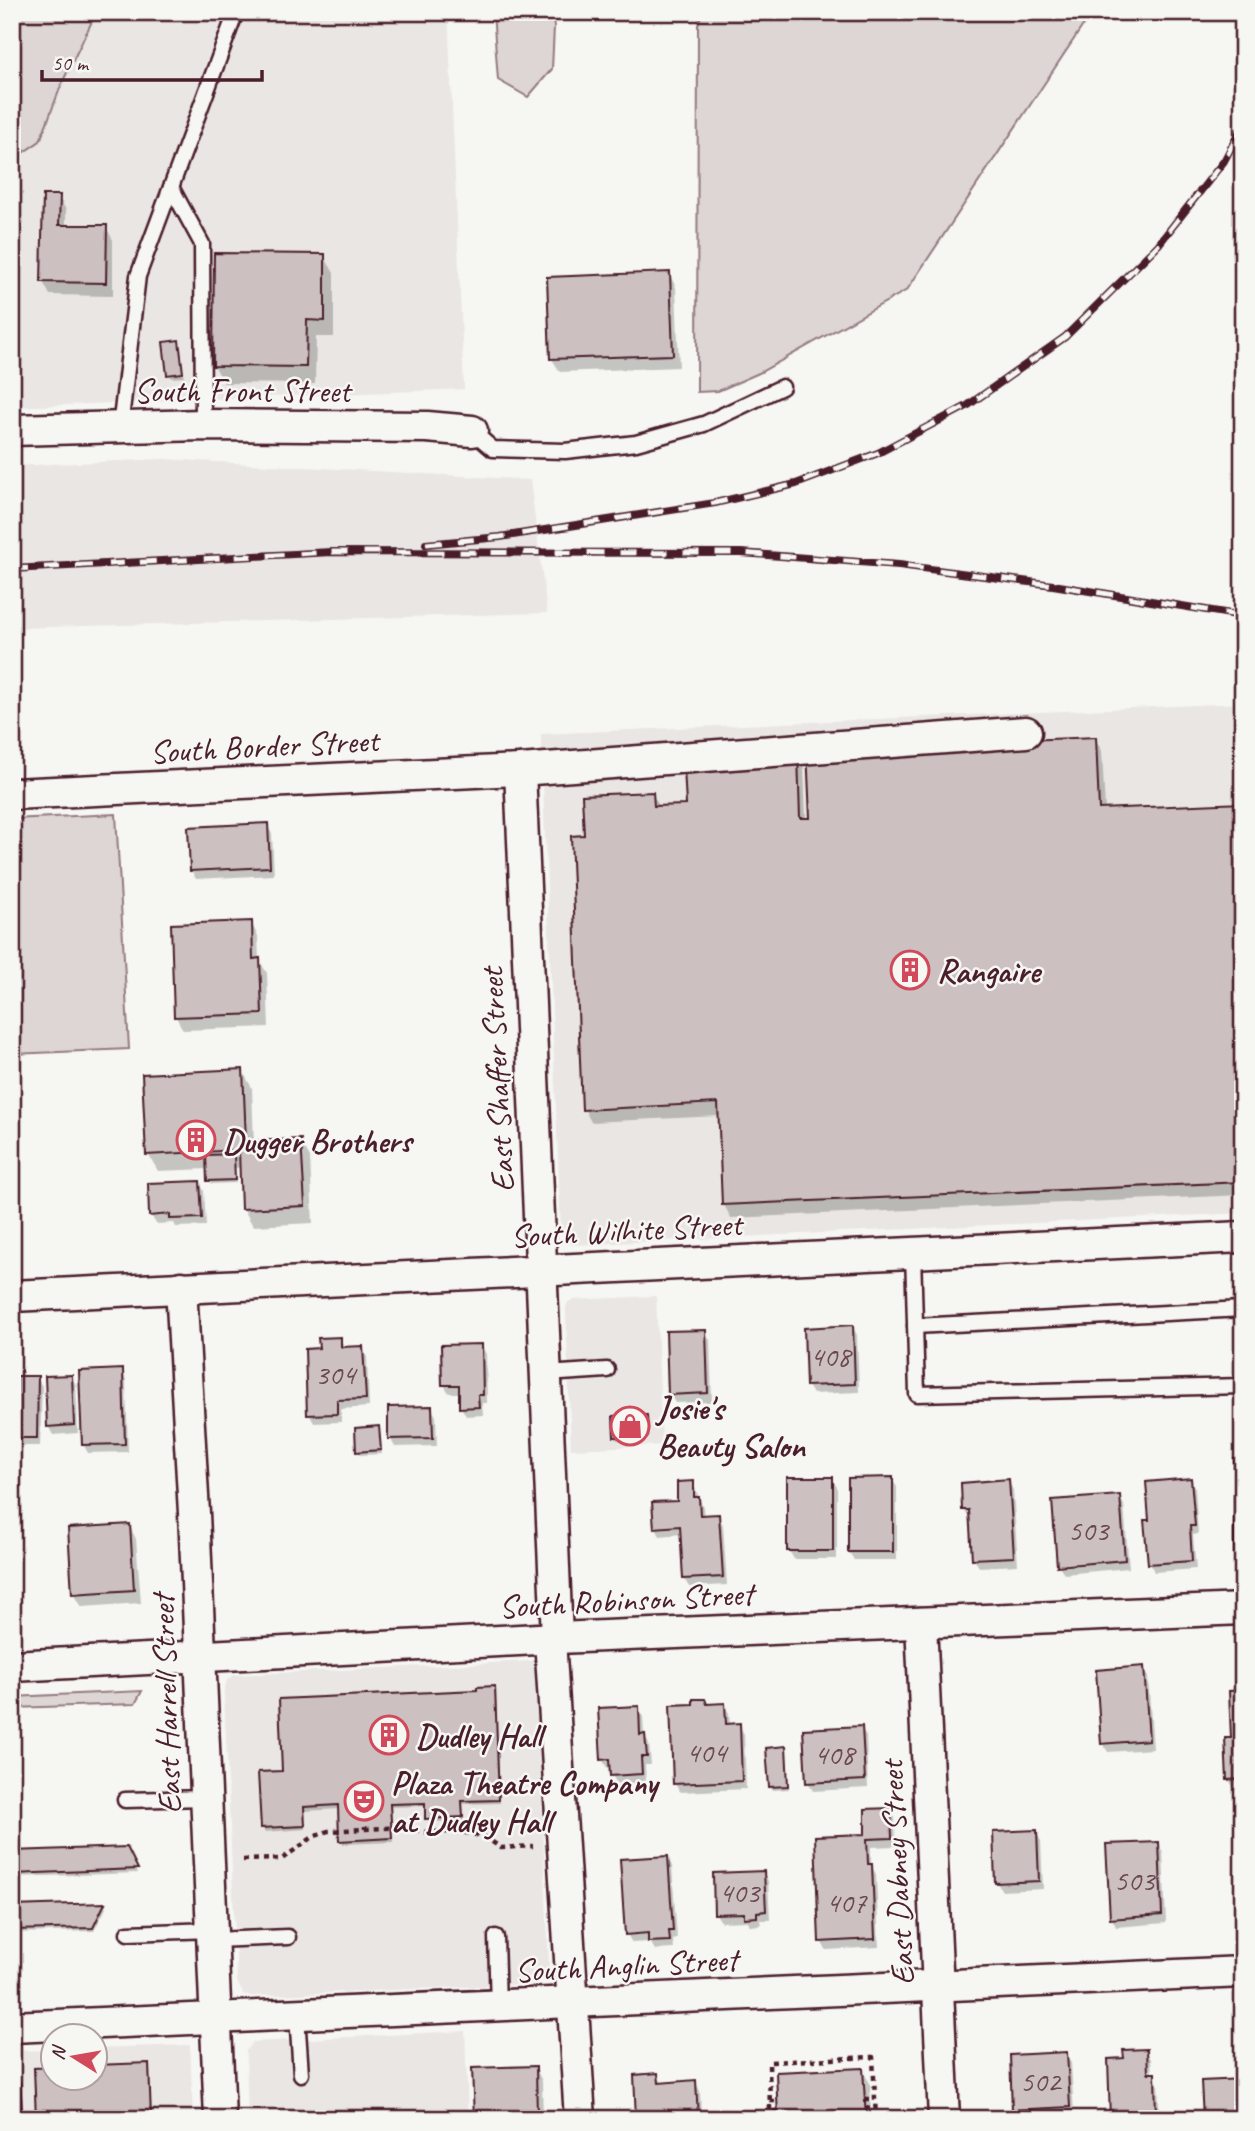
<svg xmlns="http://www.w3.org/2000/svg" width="1255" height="2131" viewBox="0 0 1255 2131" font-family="Caveat,sans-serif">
	<rect width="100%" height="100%" fill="#f6f6f2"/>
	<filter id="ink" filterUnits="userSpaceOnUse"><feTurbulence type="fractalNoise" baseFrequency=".0143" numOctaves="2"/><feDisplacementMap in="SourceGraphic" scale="14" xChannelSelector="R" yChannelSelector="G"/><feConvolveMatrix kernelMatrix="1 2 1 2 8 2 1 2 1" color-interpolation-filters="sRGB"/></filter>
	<g filter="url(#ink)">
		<g fill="#e9e6e3">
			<path d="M102 12H448L464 389 12 407V160L40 141 62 83 95 15Z"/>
			<path d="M164 459 530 480 547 613 12 628V466Z"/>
			<path d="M1243 703V1213L572 1245 561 1231 541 734Z"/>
			<path d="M656 1296 662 1445 571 1449 566 1308 568 1302 573 1300Z"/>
			<path d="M532 1661 536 1666 549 1968 548 1973 544 1979 531 1984 251 1996 243 1994 237 1981 224 1692 227 1680 235 1675Z"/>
			<path d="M465 2031 468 2119H248L246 2051 253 2042Z"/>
			<path d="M190 2045 193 2119H19L16 2051 52 2050V2078H94L95 2048Z"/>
		</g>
		<g fill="#ddd6d5" stroke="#947a80" stroke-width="2">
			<path d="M12 12H102L95 15 62 83 40 141 12 160Z"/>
			<path d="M493 12H552L554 27 552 69 528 97 498 80Z"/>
			<path d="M702 12H1092L907 290 759 373 718 391 697 392 698 25Z"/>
			<path d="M116 814 129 1049 12 1054V819Z"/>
			<path d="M142 1691 135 1704 12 1708V1697Z"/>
		</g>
		<g fill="#0003">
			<path d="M59 197 66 210V227H106L113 240V296L50 295 43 282Z"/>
			<path d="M324 256 334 273V337H316L315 384 224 383 214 365Z"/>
			<path d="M669 274 676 287 679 367 560 372 552 359Z"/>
			<path d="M178 342 184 377 171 378 165 344Z"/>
			<path d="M1095 738 1102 751 1105 810 1243 804V1195L731 1218 724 1205 720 1116 591 1122 584 1109 586 837 652 794 660 807H688L797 756 804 769 806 820Z"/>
			<path d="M267 825 272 834 274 875 196 879 191 870Z"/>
			<path d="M251 923 258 936 259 960 267 973 269 1027 183 1030 176 1017Z"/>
			<path d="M242 1070 252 1088 254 1143 300 1140 310 1158 313 1223 253 1226 243 1208 241 1167 235 1168 236 1183 211 1184 208 1169 158 1171 148 1154Z"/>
			<path d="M200 1183 204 1191 206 1226 176 1227 174 1223 156 1224 151 1215Z"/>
			<path d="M852 1326 857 1335 859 1392 813 1394 808 1386Z"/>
			<path d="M705 1332 710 1340 712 1402 675 1403 670 1394Z"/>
			<path d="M340 1339 345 1347 362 1348 367 1357 369 1407 341 1409V1422L314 1423 309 1414 321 1350Z"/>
			<path d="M481 1345 486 1354 487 1403H482L483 1415 466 1416 461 1407 460 1393H449L444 1385Z"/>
			<path d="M122 1371 126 1380 128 1452 88 1453 83 1444Z"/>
			<path d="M71 1376 76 1385 78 1433 53 1435 48 1426Z"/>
			<path d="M37 1378 42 1386 40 1446H23L18 1437Z"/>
			<path d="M431 1408 436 1416 437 1446 395 1447 390 1438Z"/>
			<path d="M646 1417 649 1439 617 1440 615 1437Z"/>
			<path d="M378 1428 382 1454 360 1455 358 1451Z"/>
			<path d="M1243 1459V1562H1241L1236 1554Z"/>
			<path d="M832 1479 837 1487V1559H794L789 1551Z"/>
			<path d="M892 1479 897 1487V1560H854L849 1552Z"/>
			<path d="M1190 1480 1195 1488 1198 1534 1193 1535 1196 1569 1154 1572 1150 1563 1151 1521Z"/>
			<path d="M1008 1481 1013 1490 1018 1565 979 1567 974 1559 971 1518H969L964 1510Z"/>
			<path d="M693 1483 703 1507 704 1517 718 1516 723 1525 727 1585 689 1587 684 1579 682 1534 660 1536 655 1527Z"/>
			<path d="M1119 1497 1124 1505 1129 1568 1064 1574 1059 1565Z"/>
			<path d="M129 1525 136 1539 141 1603 82 1607 74 1594 70 1530Z"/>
			<path d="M1143 1668 1148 1677 1153 1749 1108 1752 1103 1744Z"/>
			<path d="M494 1688 496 1691 500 1803 463 1804 464 1821 429 1822 427 1806 391 1807 393 1842 343 1844 340 1809 305 1811 306 1829 265 1832 262 1828 284 1773Z"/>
			<path d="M1243 1692V1792L1237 1793 1229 1780 1233 1740Z"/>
			<path d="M724 1705 729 1713 730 1726 739 1725 744 1734 746 1789 680 1792 675 1784 706 1706Z"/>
			<path d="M638 1708 643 1717 644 1735 649 1744 651 1765H645L646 1782 617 1784 612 1775 611 1767 607 1768 602 1759Z"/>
			<path d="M861 1727 866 1736 868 1788 813 1791 808 1782Z"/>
			<path d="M785 1748 789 1789 772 1790 770 1787Z"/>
			<path d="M890 1809 895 1818 896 1846 871 1847V1866L876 1874 879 1947 826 1950 821 1941 867 1836Z"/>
			<path d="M1036 1832 1041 1841 1043 1889 1002 1891 997 1883Z"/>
			<path d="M1158 1843 1163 1852 1166 1923 1116 1927 1112 1918Z"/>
			<path d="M126 1849 138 1873 12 1877V1852Z"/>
			<path d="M667 1857 672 1866 677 1939 673 1940 674 1949 655 1950 650 1942 632 1943 627 1934Z"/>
			<path d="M763 1872 768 1881 770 1920H760L761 1925 750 1926 748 1921 721 1922 716 1914 714 1874Z"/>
			<path d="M104 1904 106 1908 94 1931 12 1933V1908Z"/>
			<path d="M1146 2051 1151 2059 1152 2075 1158 2083 1160 2119H1112L1125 2059Z"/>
			<path d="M1066 2054 1071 2063 1074 2115 1019 2118 1014 2109Z"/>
			<path d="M148 2065 150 2069 152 2119H38L36 2070 52 2069V2078H94Z"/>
			<path d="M535 2067 542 2081 543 2119H475Z"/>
			<path d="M862 2070 870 2083 871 2119H780Z"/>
			<path d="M657 2075 663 2084 695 2082 700 2091 701 2119H638Z"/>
		</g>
		<g fill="#ccc1c0" stroke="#4a1f2b" stroke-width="2">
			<path d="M43 195H60L59 225H107L106 283 41 282Z"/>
			<path d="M214 253 325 254V321L307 320 306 367 213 366Z"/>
			<path d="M670 272 673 355 550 359 547 277Z"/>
			<path d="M179 340 183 373 167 375 163 342Z"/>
			<path d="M1096 737 1099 809 1243 803V1182L722 1205 718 1103 582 1110 571 836 584 835 582 795 653 792 654 806 686 805 684 767 798 754 800 818H810L807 749Z"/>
			<path d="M268 823 270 867 190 871 188 827Z"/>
			<path d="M252 921 253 959 260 958 262 1014 174 1017 171 924Z"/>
			<path d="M243 1069 246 1141 301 1139 305 1206 241 1209 239 1150 146 1155 142 1074Z"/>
			<path d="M234 1154 235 1180 207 1181 206 1155Z"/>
			<path d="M200 1181 202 1218 170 1219V1214L149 1216 148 1183Z"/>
			<path d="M853 1325 855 1384 806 1386 804 1328Z"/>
			<path d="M706 1330 708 1393 668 1395 666 1331Z"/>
			<path d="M341 1337V1347L363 1346 366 1399 337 1400V1414L307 1415 305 1349 319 1348 318 1338Z"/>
			<path d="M482 1344 483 1395H478L479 1407 459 1408V1385H442L441 1345Z"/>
			<path d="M123 1369 125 1444 82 1445 79 1371Z"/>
			<path d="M72 1375 74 1425 47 1427 45 1376Z"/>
			<path d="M17 1376H38L37 1438H16Z"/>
			<path d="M432 1406 433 1438 388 1439V1407Z"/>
			<path d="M647 1415 648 1436 614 1437 613 1416Z"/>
			<path d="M379 1426 381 1450 356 1452 355 1428Z"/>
			<rect x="1234" y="1458" width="9" height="96"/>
			<rect x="787" y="1477" width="46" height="74"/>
			<path d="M893 1477V1552H848V1478Z"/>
			<path d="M1191 1478 1195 1526H1190L1192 1561 1148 1564 1144 1520H1149L1146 1482Z"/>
			<path d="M1009 1479 1014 1557 972 1559 969 1510H962L961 1483Z"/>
			<path d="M694 1481V1497H699L700 1515 719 1514 723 1577 683 1579 680 1526 654 1528 652 1502 677 1501V1482Z"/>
			<path d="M1120 1495 1125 1560 1057 1566 1052 1500Z"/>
			<path d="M130 1524 134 1590 72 1594 68 1528Z"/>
			<path d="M1144 1666 1149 1740 1101 1744 1096 1670Z"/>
			<path d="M495 1686 499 1800 462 1801 463 1817 425 1819V1803L390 1804 392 1838 339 1841 338 1805 304 1807 305 1826 261 1828 258 1772 282 1771 279 1699 477 1690V1687Z"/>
			<path d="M1243 1690V1779L1227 1780 1225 1738H1231L1229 1691Z"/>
			<path d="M693 1699H705L707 1704 725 1703 726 1724 740 1723 742 1781 673 1784 670 1705 693 1704Z"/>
			<path d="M639 1706 640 1735 645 1734 647 1757H641L642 1774 610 1776 609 1759 601 1760 598 1708Z"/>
			<path d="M862 1726 865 1780 806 1783 803 1729Z"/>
			<path d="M786 1746 788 1786 769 1787 766 1748Z"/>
			<path d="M891 1808 892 1838 867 1839 868 1864H872L875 1939 819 1942 815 1836 865 1834V1809Z"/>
			<path d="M1239 1826H1243V1898Z"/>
			<path d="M1037 1830 1039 1881 995 1883 993 1832Z"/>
			<path d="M1159 1842 1162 1915 1110 1919 1106 1844Z"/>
			<path d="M127 1847 138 1869 12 1874V1851Z"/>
			<path d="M668 1856 673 1931H669L670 1941 648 1942V1933L625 1935 620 1859Z"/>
			<path d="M764 1871 766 1911 757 1912V1917L744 1918V1913L714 1914 713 1873Z"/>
			<path d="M105 1903 93 1928 12 1930V1906Z"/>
			<path d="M1147 2049 1148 2073H1155L1156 2119H1110L1108 2059 1124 2058 1123 2050Z"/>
			<path d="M1067 2052 1070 2107 1012 2110 1010 2055Z"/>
			<path d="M149 2063 151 2119H36L34 2068 52 2067V2078H94V2065Z"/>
			<path d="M536 2066 537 2119H474L472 2068Z"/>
			<path d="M863 2068 866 2119H778L776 2072Z"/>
			<path d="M658 2073 659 2083 696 2080 698 2119H636L634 2075Z"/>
			<path d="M1243 2079V2119H1203L1201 2081Z"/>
		</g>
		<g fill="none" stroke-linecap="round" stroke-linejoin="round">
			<defs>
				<g id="service">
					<path d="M171 187 202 244 203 425"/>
					<path d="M120 428 138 276 236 12"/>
					<path d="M472 431 493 449 565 451 636 443 704 424 782 387"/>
					<path d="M913 1252 917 1394 1243 1386"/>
					<path d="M915 1326 1243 1309"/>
					<path d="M546 1374 607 1370"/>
					<path d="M125 1800 206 1798"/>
					<path d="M128 1933 212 1930"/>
					<path d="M496 1937 498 2007"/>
					<path d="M213 1940 288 1937"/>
					<path d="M297 2015 301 2074"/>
					<path d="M12 2086 14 2119"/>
				</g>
				<g id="minor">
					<path d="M12 430 203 425 427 427 472 431"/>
					<path d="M520 770 557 1638"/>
					<path d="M12 794 520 770 1026 732"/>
					<path d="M181 1287 194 1513 220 2119"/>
					<path d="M12 1296 1243 1237"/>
					<path d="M921 1623 944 2119"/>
					<path d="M550 1639 580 2119"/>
					<path d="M12 1666 557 1638 1243 1609"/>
					<path d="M12 2027 1243 1972"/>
				</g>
			</defs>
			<use href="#service" stroke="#4a1f2b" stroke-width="19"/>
			<use href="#minor" stroke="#4a1f2b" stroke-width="35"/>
			<g stroke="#4a1f2b" stroke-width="4.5" stroke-dasharray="5 5" stroke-linecap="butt">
				<path d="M365 1816V1829"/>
				<path d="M243 1860 282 1859 313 1837 328 1831 402 1827 424 1832H462L485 1837 501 1848 533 1846"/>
				<path d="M865 2099H875"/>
				<path d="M770 2101H778"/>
				<path d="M865 2108 876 2107"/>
				<path d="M778 2111 770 2112 769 2062 873 2057 876 2119"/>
			</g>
			<use href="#service" stroke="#f6f6f2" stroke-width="14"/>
			<use href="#minor" stroke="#f6f6f2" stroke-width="30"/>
			<defs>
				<g id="rail">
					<path d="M426 544 500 537 715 503 796 484 878 453 967 406 1065 337 1158 245 1224 161 1243 125"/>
					<path d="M12 569 332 552 741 553 899 565 1053 585 1243 616"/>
				</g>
			</defs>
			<use href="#rail" stroke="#4a1f2b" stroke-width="8"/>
			<use href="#rail" stroke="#f6f6f2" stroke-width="5" stroke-dasharray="16" stroke-linecap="butt"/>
		</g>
	</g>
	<defs>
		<symbol id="building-ring" viewBox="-11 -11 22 22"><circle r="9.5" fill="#f6f6f2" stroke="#d1495b" stroke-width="1.5"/><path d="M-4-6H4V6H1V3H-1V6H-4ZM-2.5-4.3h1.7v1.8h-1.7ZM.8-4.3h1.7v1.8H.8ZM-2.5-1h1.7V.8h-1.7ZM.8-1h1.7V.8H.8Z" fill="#d1495b"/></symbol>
		<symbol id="shop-ring" viewBox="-11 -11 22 22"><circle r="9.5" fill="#f6f6f2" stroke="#d1495b" stroke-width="1.5"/><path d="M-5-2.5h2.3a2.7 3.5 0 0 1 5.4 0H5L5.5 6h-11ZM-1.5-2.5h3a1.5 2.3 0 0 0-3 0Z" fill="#d1495b"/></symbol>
		<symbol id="theatre-ring" viewBox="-11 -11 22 22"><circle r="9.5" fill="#f6f6f2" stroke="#d1495b" stroke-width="1.5"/><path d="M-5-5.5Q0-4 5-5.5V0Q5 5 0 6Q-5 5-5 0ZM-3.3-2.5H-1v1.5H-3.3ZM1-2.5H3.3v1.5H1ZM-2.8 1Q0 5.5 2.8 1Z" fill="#d1495b"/></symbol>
	</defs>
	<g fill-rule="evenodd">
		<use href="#building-ring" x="888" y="948" width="44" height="44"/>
		<use href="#building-ring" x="174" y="1118" width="44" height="44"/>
		<use href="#shop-ring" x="608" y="1404" width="44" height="44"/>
		<use href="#building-ring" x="367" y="1713" width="44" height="44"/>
		<use href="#theatre-ring" x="342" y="1779" width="44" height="44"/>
	</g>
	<g text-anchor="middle" stroke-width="5" stroke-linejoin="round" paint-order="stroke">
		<g font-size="30" fill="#6a4850">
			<text x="830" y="1366">408</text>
			<text x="335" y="1384">304</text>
			<text x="1088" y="1540">503</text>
			<text x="706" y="1762">404</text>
			<text x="834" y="1764">408</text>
			<text x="1134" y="1890">503</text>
			<text x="739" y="1902">403</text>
			<text x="846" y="1912">407</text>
			<text x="1040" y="2091">502</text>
		</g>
		<g font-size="33" fill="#4a1f2b" stroke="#f6f6f2">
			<text x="242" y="402">South Front Street</text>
			<text transform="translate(264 745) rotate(-3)" y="12">South Border Street</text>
			<text transform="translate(496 1080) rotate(-93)" y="12">East Shaffer Street</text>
			<text transform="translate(626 1229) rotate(-3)" y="12">South Wilhite Street</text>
			<text transform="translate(626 1599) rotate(-3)" y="12">South Robinson Street</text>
			<text transform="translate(165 1704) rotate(-92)" y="12">East Harrell Street</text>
			<text transform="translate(896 1873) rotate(-93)" y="12">East Dabney Street</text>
			<text transform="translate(626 1964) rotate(-3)" y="12">South Anglin Street</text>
		</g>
		<g font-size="33" font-weight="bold" fill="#4a1f2b" stroke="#f6f6f2" text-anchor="start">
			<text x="937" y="982">Rangaire</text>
			<text x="223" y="1152">Dugger Brothers</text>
			<text x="657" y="1419">Josie's<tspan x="657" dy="38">Beauty Salon</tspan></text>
			<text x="416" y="1747">Dudley Hall</text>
			<text x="391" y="1794">Plaza Theatre Company<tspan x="391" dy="38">at Dudley Hall</tspan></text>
		</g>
	</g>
	<rect width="1255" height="2131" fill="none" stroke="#f6f6f2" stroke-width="42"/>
	<rect x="21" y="21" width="1213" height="2089" fill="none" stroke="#4a1f2b" stroke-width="2.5" filter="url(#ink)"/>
	<g transform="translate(74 2057) rotate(281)"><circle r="33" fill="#f6f6f2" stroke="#b1a0a2" stroke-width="2"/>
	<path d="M0-5L12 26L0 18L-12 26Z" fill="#d1495b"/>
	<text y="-10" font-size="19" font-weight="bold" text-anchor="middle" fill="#4a1f2b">N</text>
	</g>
	<path d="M42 70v10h220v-10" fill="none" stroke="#4a1f2b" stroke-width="3.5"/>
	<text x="52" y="70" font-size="21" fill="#4a1f2b" stroke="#f6f6f2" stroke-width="5" paint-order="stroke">50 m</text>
</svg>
